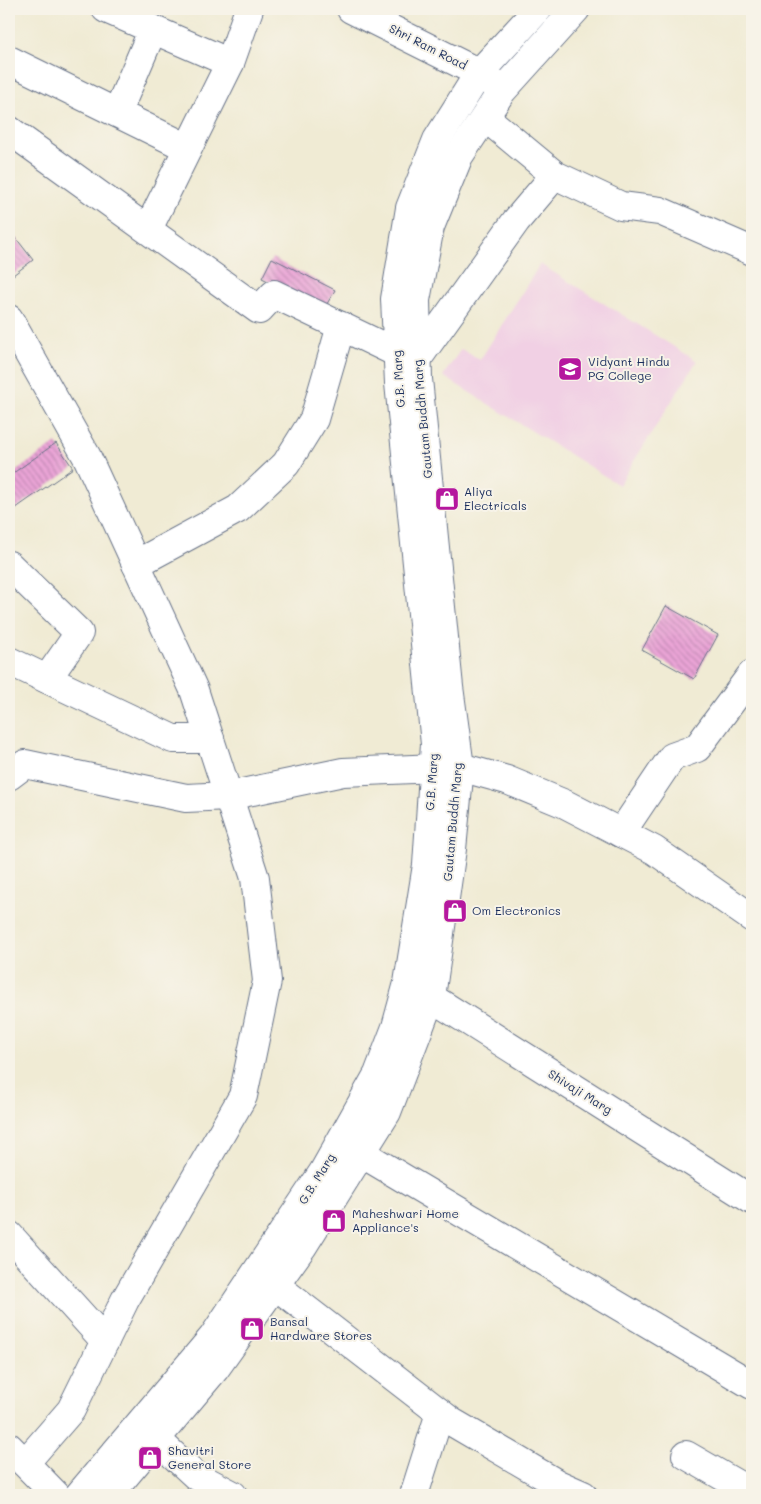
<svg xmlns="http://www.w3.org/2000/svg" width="761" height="1504" viewBox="0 0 761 1504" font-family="Mali,sans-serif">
	<defs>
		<pattern id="building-back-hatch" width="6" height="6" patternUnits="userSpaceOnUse" patternTransform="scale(1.25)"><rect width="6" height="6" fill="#eaa4d6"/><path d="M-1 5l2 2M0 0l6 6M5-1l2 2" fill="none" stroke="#bd86b1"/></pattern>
	</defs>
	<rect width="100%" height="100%" fill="#f7f3e8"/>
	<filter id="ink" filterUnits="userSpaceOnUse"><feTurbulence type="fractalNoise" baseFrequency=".02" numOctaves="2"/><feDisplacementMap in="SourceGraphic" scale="10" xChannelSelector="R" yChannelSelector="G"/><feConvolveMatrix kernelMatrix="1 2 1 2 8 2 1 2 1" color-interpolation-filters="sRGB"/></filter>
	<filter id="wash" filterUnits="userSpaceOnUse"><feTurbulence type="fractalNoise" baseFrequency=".0096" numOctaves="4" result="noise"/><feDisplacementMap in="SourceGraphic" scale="20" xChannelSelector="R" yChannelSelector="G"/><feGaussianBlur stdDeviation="1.12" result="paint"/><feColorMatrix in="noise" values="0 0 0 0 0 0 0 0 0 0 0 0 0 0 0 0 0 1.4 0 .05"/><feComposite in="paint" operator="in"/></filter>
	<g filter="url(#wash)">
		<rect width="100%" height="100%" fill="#f0ebd4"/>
		<path fill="#f1d0e4" d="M540 264 697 361 619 485 443 376 461 349 480 360Z"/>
		<g id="blocks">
			<g fill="url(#building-back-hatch)">
				<path d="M16 238 33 260 9 278V243Z"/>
				<path d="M272 258 335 290 324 309 262 278Z"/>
				<path d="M56 443 73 468 9 513V476Z"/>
				<path d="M666 606 718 635 694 679 642 650Z"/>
			</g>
		</g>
	</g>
	<g filter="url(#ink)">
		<use href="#blocks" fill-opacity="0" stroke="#667187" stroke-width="1"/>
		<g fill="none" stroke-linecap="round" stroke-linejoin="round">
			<defs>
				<g id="minor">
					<path d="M106 9 230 63"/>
					<path d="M351 9 479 73 493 84"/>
					<path d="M9 60 188 148"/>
					<path d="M117 113 153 29"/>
					<path d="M486 118 555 175 621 206 660 211 752 251"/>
					<path d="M9 130 259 310 274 294 397 353"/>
					<path d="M148 229 230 63 249 9"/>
					<path d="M9 319 87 457 194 690 255 878 267 981 243 1096 125 1300 71 1410 25 1463"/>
					<path d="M418 358 516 221 555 175"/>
					<path d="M136 564 238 509 286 464 314 419 341 326"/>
					<path d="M9 565 79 633 47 679"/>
					<path d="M9 661 173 739H210"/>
					<path d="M9 776 25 764 186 798 228 796 343 772 460 767 507 780 565 804 654 850 752 918"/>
					<path d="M621 833 672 757 697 748 752 674"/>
					<path d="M416 988 752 1200"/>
					<path d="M361 1153 752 1385"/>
					<path d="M9 1235 105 1341"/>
					<path d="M275 1285 452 1422 558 1484 583 1495"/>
					<path d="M156 1439 195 1475 233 1495"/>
					<path d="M9 1447 56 1495"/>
					<path d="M686 1455 752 1493"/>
					<path d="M79 1495 213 1337 323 1172 378 1074 396 1027 408 983 427 865 435 744 399 383 395 299 410 208 437 140 479 73 538 9"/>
					<path d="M109 1495 215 1369 303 1246 387 1112 431 997 452 849 460 767 449 687 418 379 416 300 430 227 459 156 502 91 576 9"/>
					<path d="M414 1495 440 1413"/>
				</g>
			</defs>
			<use href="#minor" stroke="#667187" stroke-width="30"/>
			<use href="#minor" stroke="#fff" stroke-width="28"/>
		</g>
	</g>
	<defs>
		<symbol id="university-square" viewBox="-11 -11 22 22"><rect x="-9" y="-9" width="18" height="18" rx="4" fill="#b5179e" stroke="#f7f3e8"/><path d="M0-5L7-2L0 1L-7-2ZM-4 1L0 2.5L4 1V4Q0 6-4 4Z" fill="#fff"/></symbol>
		<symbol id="shop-square" viewBox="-11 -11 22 22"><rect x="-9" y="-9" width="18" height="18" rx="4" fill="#b5179e" stroke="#f7f3e8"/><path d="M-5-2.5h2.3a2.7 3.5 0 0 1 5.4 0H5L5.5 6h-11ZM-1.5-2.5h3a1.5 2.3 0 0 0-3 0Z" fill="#fff"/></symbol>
	</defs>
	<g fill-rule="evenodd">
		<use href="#university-square" x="556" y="355" width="28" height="28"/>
		<use href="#shop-square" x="433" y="485" width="28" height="28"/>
		<use href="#shop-square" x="441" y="897" width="28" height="28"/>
		<use href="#shop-square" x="320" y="1207" width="28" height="28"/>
		<use href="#shop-square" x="238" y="1315" width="28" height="28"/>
		<use href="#shop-square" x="136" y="1444" width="28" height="28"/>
	</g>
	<g text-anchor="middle" stroke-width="4" stroke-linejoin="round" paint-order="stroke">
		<g font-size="12" fill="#1b2f5e" stroke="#f7f3e8">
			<text transform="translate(428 47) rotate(27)" y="4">Shri Ram Road</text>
			<text transform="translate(399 379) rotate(-94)" y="4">G.B. Marg</text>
			<text transform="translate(423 419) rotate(-95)" y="4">Gautam Buddh Marg</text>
			<text transform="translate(432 782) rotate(-86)" y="4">G.B. Marg</text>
			<text transform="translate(453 822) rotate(-85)" y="4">Gautam Buddh Marg</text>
			<text transform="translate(580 1092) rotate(32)" y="4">Shivaji Marg</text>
			<text transform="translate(317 1179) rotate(-58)" y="4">G.B. Marg</text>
		</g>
		<g font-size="12" fill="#1b2f5e" stroke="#f7f3e8" text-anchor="start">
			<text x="588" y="366">Vidyant Hindu<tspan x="588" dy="14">PG College</tspan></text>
			<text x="464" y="496">Aliya<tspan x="464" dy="14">Electricals</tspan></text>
			<text x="472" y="915">Om Electronics</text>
			<text x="352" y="1218">Maheshwari Home<tspan x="352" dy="14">Appliance's</tspan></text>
			<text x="270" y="1326">Bansal<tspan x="270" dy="14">Hardware Stores</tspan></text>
			<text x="168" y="1455">Shavitri<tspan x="168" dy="14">General Store</tspan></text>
		</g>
	</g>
	<rect width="761" height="1504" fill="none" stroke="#f7f3e8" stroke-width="30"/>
</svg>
